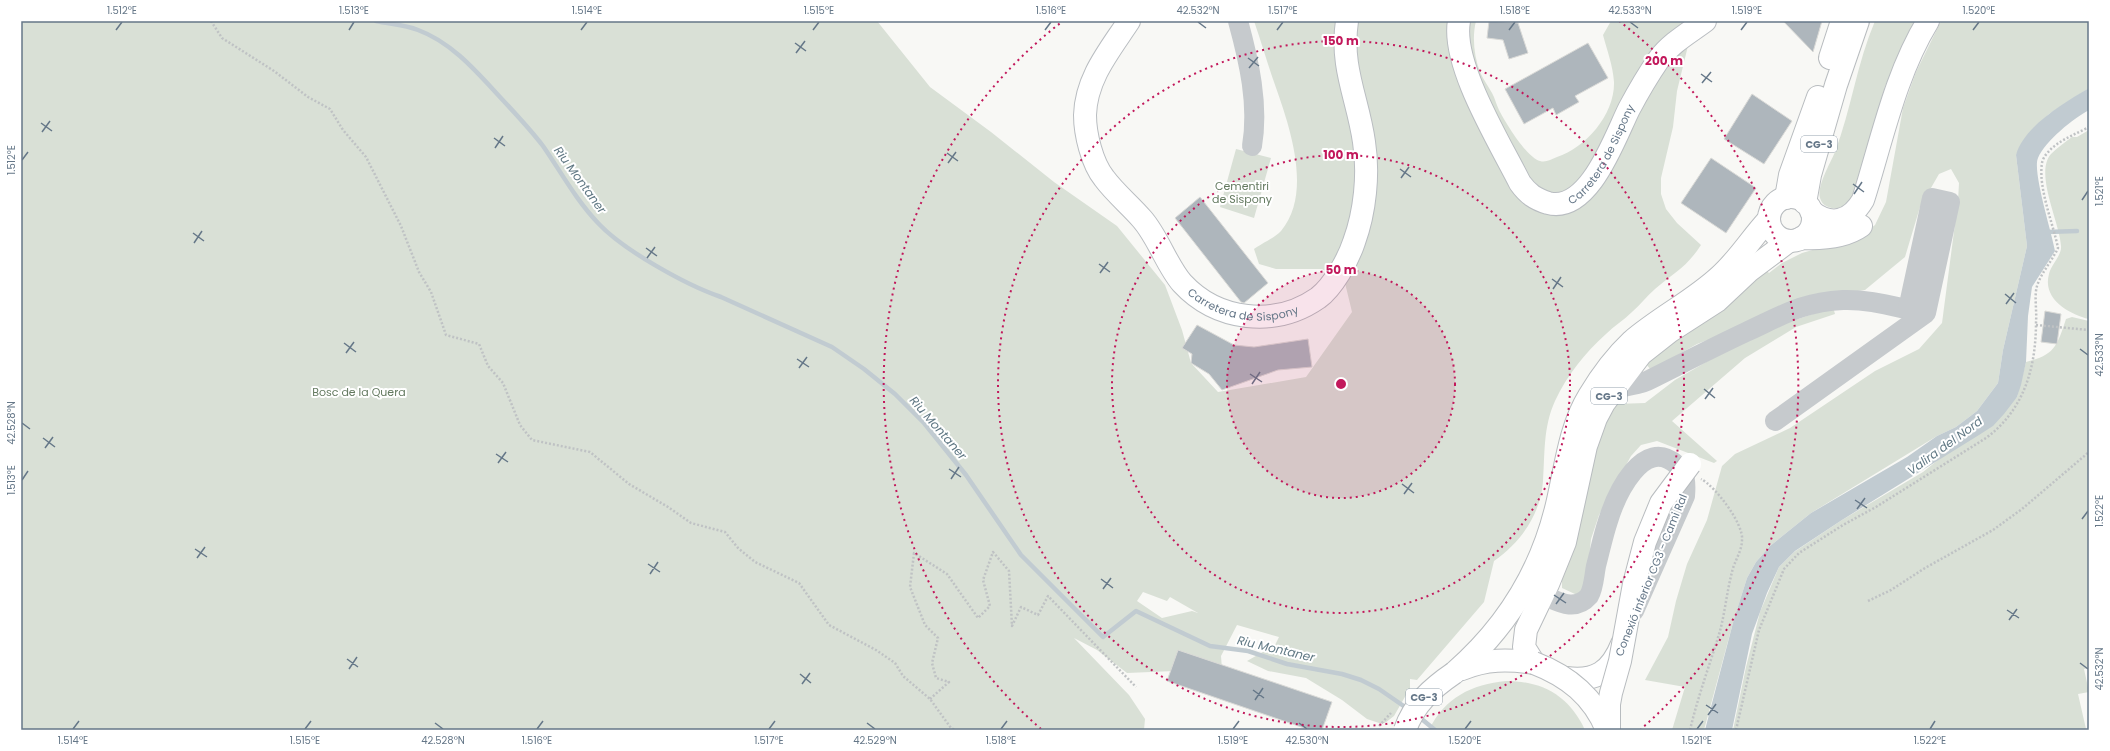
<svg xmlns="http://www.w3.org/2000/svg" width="2110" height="751" viewBox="0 0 2110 751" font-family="Poppins,sans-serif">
	<rect width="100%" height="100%" fill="#f8f8f5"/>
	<g fill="#d9e0d6" fill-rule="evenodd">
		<path d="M21 21H877L930 87 991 132 1054 182 1117 226 1165 285 1182 330 1191 363 1218 392 1306 377 1352 312 1345 283 1322 269H1276L1259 264 1254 249C1261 244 1276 237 1281 231 1314 192 1288 122 1274 82 1267 62 1261 41 1254 21H1476C1472 37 1474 56 1480 72 1483 79 1488 86 1492 93 1495 98 1496 104 1499 110 1505 122 1527 158 1540 161 1546 163 1551 159 1557 157 1586 148 1615 114 1614 82 1613 66 1607 50 1603 35L1611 21H1694L1677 91 1673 127 1661 178V194L1666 209 1677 223 1701 245C1686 268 1675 272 1655 289 1647 296 1640 305 1632 312 1624 320 1614 326 1606 334 1585 353 1567 375 1555 401 1543 427 1545 454 1543 481 1541 514 1520 543 1494 561L1484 602 1417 680 1410 679V688L1394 716 1385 723H1379L1367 719 1342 700 1306 678 1268 671 1247 661 1275 645 1279 637 1237 625 1221 656 1222 669 1127 673 1097 650 1074 638 1129 695 1145 719 1144 730H21ZM1143 592 1167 601 1170 597 1198 613 1192 611 1162 618 1137 601Z"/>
		<path d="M1875 21H1916L1885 86 1875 133 1856 193 1843 208C1835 209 1823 209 1820 198 1817 185 1830 164 1835 152 1851 110 1857 63 1875 21Z"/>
		<path d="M1941 21H2089V88L2049 114 2030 132 2016 155 2027 246 2003 350 1998 383 1977 411 1956 427 1937 436 1811 513 1770 546 1756 562 1747 578 1734 619 1704 730H1672L1685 687 1645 680 1668 637 1676 601 1687 564 1707 520 1722 466 1735 454 1790 428 1875 371 1919 349 1942 323 1958 201 1959 183 1951 169 1939 174 1920 207 1905 257 1865 290 1827 295 1697 344 1651 370 1646 364 1764 268 1769 273 1782 263 1802 253 1861 236 1875 225 1886 202 1903 108 1916 72Z"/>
		<path d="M2089 130V319C2069 314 2042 299 2049 274 2051 265 2062 255 2061 246 2060 223 2034 173 2051 154 2057 148 2065 142 2072 137H2077Z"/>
		<path d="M1236 149 1271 158 1254 218 1220 207Z"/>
		<path d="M1833 307 1835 314 1796 327 1745 358 1672 421 1717 461 1714 463 1657 441 1641 445 1631 456 1599 515 1591 539 1587 578 1584 588 1577 595 1562 588V578L1573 553 1602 424 1616 404 1645 403 1675 380 1755 334Z"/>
		<path d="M2072 317 2089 321V668L2084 669 2089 692 2078 694 2086 729 1733 730 1746 667 1760 612 1779 567 1794 552 1842 520 1923 472 2017 397 2026 362C2055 355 2057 346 2066 319Z"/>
		<path d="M1506 681C1543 681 1569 696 1585 730H1429C1444 698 1472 684 1506 681Z"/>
	</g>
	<path fill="#c1cbd1" d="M2089 88V110C2074 118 2045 141 2038 158 2032 171 2052 233 2055 251L2032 287 2028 316 2026 362 2021 385 2017 397 2004 414 1993 426 1979 435 1842 520 1795 551 1779 567 1767 593 1752 634 1732 730H1705L1734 619 1747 578 1756 562 1770 546 1811 513 1907 457 1937 436 1956 427 1977 411 1998 383 2003 350 2027 246 2016 155C2024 126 2064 103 2089 88Z"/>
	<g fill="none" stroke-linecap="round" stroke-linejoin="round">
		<g stroke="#c1cbd1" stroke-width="4.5">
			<path d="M376 21C390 24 405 25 418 30 451 42 476 71 499 96 514 112 530 129 543 146 561 172 576 200 598 223 623 250 686 285 721 297L832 347 864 369 895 394 924 423 966 475 1021 555 1103 637 1136 611 1210 646 1248 651 1287 664 1342 674 1361 680 1379 689 1408 709"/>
			<path d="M2047 232 2077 231"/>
			<path d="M1418 716 1435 730"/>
		</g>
	</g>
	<g fill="#aeb6bc" stroke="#dadad7">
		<path d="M1489 21 1518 23 1528 53 1509 59 1503 40 1487 38Z"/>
		<path d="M1783 21H1822L1813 52Z"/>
		<path d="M1588 43 1608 78 1575 96 1579 102 1556 115 1553 108 1524 124 1505 89Z"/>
		<path d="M1752 94 1792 121 1764 164 1724 139Z"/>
		<path d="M1711 158 1756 188 1726 233 1681 203Z"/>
		<path d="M1200 197 1268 283 1244 303 1241 302 1175 218Z"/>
		<path d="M2045 311 2061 314 2057 344 2041 342Z"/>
		<path d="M1197 325 1234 345 1254 347 1308 339 1312 367 1278 370 1222 390 1209 374 1191 363 1192 354 1182 348Z"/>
		<path d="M1178 650 1332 702 1322 730H1310L1167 681Z"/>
	</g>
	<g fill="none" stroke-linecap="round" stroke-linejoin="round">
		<defs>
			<g id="major">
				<path id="s1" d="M1129 21C1110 50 1086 78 1085 115 1085 134 1092 163 1104 178 1115 193 1130 205 1142 219 1158 237 1167 266 1182 283 1217 321 1275 328 1318 298 1333 287 1348 260 1354 242 1365 212 1369 174 1364 142 1358 99 1340 67 1347 21"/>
				<path id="s2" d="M1459 21C1451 64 1500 143 1520 183 1528 194 1535 199 1548 203 1589 214 1615 137 1629 109 1638 92 1648 75 1659 59 1671 43 1689 33 1705 21"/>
				<path d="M1811 211C1831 227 1850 222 1863 200 1882 140 1895 75 1928 21"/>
				<path d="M1801 238C1821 239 1844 238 1861 226"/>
			</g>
			<g id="highway">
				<path d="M1830 58 1842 21"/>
				<circle cx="1791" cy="219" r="22"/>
				<path d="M1786 198 1790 175 1818 97"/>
				<path d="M1805 203 1810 175 1836 85 1858 21"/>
				<path d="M1534 663 1524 647 1526 630 1548 584 1565 542 1586 446 1596 418 1604 403 1641 354 1669 332 1717 301 1749 271 1789 241"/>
				<path d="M1462 669C1486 659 1508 659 1534 663"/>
				<path d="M1454 673C1507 627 1543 568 1558 500 1566 465 1570 427 1589 396 1601 376 1615 357 1632 341 1660 317 1693 301 1720 276 1739 259 1752 237 1769 219"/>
				<path d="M1566 678C1595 682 1611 672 1622 644"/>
			</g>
		</defs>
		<use href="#major" stroke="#b9bdc1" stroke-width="24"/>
		<use href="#highway" stroke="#b8bcbf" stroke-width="24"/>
		<g stroke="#bfc2c4" stroke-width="2.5" stroke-dasharray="2 2" stroke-linecap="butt">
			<path d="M211 21 222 38 274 71 308 97 330 109 343 130 366 157 401 226 419 272 431 292 446 335 479 344 488 366 503 383 520 425 532 440 590 452 629 484 668 507 691 523 725 532 738 548 755 562 799 583 829 625 876 650 895 663 903 676 930 699 951 728 955 730"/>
			<path d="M2036 325 2089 330"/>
			<path d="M1868 601 1891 590 1925 568 1993 530 2022 509 2089 452"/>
			<path d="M930 699 949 682 936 678 932 663 938 638 925 625 910 587 914 553 947 574 978 618 990 606 983 580 993 552 1009 571 1012 626 1021 607 1038 615 1048 596 1136 687"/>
			<path d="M1379 726 1391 713"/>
			<path d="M1690 730C1698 696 1710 664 1720 631 1725 612 1727 591 1732 572 1734 562 1742 551 1742 540 1744 524 1715 486 1701 479"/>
			<path d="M1736 730 1759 630 1784 569 1799 553 1843 525 1876 507 1986 438C2024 410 2036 368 2036 322 2037 311 2034 296 2037 286 2041 273 2052 261 2058 248 2053 223 2038 188 2042 163 2043 157 2048 152 2052 148 2064 138 2076 134 2089 127"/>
		</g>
		<g stroke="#c6cacd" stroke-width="20">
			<path d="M1238 21C1249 61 1259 105 1252 146"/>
			<path d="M1606 394C1621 384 1637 387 1651 379 1683 363 1714 347 1746 332 1781 316 1802 302 1843 300 1869 299 1895 307 1920 312"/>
			<path d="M1775 421 1926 313 1950 202 1932 198 1908 309"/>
			<path d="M1543 595C1559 602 1575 612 1589 596 1594 587 1594 576 1596 566 1600 551 1603 536 1608 521 1616 495 1643 435 1677 465 1686 473 1686 485 1685 496L1634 611"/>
		</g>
		<use href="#major" stroke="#fff" stroke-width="22"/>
		<use href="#highway" stroke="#fff" stroke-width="22"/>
		<defs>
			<g id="highway-bridge">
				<path d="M1534 663C1568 676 1593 696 1607 730"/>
				<path d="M1405 730C1414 704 1432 688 1454 673"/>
				<path d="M1609 730V704L1611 693 1620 661 1634 584 1645 542 1661 503 1690 464"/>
			</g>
		</defs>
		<use href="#highway-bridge" stroke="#b8bcbf" stroke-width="24" stroke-linecap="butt"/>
		<use href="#highway-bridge" stroke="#fff" stroke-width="22"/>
	</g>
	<path fill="none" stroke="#657788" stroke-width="1.5" d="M1198 22 1206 28M1630 22 1638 28M116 30 122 22M349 30 354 22M581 30 587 22M813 30 819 22M1045 30 1051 22M1277 30 1283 22M1509 30 1515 22M1741 30 1747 22M1973 30 1979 22M795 43 806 51M796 53 805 41M1248 58 1259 66M1249 68 1258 57M1701 74 1712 82M1702 83 1711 72M41 123 52 131M42 132 50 121M494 138 505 146M495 148 503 136M947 153 958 161M22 160 28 152M948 163 956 152M1400 169 1411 177M1401 178 1409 167M1853 184 1864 192M1854 194 1862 182M2082 200 2088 191M193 233 204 241M194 243 202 231M646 248 657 256M647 258 655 247M1099 264 1110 272M1100 273 1108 262M1552 279 1563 287M1553 289 1561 277M2005 294 2016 303M2006 304 2014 293M344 343 356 352M2080 349 2088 355M346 353 354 342M797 359 809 367M799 368 807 357M1250 374 1262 382M1252 384 1260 372M1704 389 1715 398M1705 399 1713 388M22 423 30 429M43 438 55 447M45 448 53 437M496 454 508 462M498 463 506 452M949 469 961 477M951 479 959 467M22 480 28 471M1402 484 1414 493M1404 494 1412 483M1855 500 1867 508M1857 509 1865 498M2082 519 2088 511M195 549 207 557M197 558 205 547M648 564 660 572M650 574 658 562M1101 579 1113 588M1103 589 1111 578M1554 595 1566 603M1556 604 1564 593M2007 610 2019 618M2009 620 2017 609M347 659 358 667M2080 663 2088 669M349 669 357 657M800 674 811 683M802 684 810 673M1253 690 1264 698M1255 700 1263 688M1706 705 1718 713M1708 715 1716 704M435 723 443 729M867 723 875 729M1299 723 1307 729M73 729 79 721M305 729 311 721M537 729 543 721M769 729 775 721M1001 729 1007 721M1233 729 1239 721M1465 729 1471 721M1697 729 1703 721M1930 729 1935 721"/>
	<circle cx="1341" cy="384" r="114" fill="#c2185b" fill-opacity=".12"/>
	<g fill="none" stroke="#c2185b" stroke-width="2" stroke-dasharray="2 4">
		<circle cx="1341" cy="384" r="114"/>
		<circle cx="1341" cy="384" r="229"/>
		<circle cx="1341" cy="384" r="343"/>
		<path d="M1041 729A457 457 0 0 1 1063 21M1619 21A457 457 0 0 1 1641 729"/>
	</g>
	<g text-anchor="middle" stroke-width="4" stroke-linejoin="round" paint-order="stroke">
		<g fill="#fff" stroke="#93a0ac" stroke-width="1">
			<rect x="1801" y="136" width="36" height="16" rx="3"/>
			<rect x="1591" y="388" width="36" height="16" rx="3"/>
			<rect x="1406" y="689" width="36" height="16" rx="3"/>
		</g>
		<g font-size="10" font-weight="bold" fill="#657788">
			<text x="1819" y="148">CG-3</text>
			<text x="1609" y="400">CG-3</text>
			<text x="1424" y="701">CG-3</text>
		</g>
		<g font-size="11" fill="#657788" stroke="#fff">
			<text dy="4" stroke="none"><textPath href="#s2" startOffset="290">Carretera de Sispony</textPath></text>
			<text dy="4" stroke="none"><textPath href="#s1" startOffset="372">Carretera de Sispony</textPath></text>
			<text transform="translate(1651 575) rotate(-68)" y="4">Conexió inferior CG3 - Cami Ral</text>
		</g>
		<g font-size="11" fill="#647a60" stroke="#fff">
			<text x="1242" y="190">Cementiri<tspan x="1242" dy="13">de Sispony</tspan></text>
			<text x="359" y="396">Bosc de la Quera</text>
		</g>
		<g font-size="12" font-style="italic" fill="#607884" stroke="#fff">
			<text transform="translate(580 180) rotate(54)" y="4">Riu Montaner</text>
			<text transform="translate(938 428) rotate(49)" y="4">Riu Montaner</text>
			<text transform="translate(1945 446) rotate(-36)" y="4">Valira del Nord</text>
			<text transform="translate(1276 649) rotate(13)" y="4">Riu Montaner</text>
		</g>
	</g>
	<circle cx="1341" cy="384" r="6" fill="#c2185b" stroke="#fff" stroke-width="2"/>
	<g font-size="12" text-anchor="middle" font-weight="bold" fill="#c2185b" stroke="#fff" stroke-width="4" stroke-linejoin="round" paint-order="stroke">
		<text x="1341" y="45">150 m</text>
		<text x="1664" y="65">200 m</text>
		<text x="1341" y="159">100 m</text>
		<text x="1341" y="274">50 m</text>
	</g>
	<rect width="2110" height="751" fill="none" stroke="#ffffff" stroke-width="44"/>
	<rect x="22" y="22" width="2066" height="707" fill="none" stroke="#657788" stroke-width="1.5"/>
	<g font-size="10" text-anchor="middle" fill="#657788">
		<text x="122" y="14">1.512°E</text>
		<text x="354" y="14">1.513°E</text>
		<text x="587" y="14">1.514°E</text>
		<text x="819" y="14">1.515°E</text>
		<text x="1051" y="14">1.516°E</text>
		<text x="1198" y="14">42.532°N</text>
		<text x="1283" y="14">1.517°E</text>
		<text x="1515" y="14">1.518°E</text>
		<text x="1630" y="14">42.533°N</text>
		<text x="1747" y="14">1.519°E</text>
		<text x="1979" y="14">1.520°E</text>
		<text transform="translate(11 160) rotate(-90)" y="4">1.512°E</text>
		<text transform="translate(2099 191) rotate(-90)" y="4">1.521°E</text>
		<text transform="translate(2099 355) rotate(-90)" y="4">42.533°N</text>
		<text transform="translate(11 423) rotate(-90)" y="4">42.528°N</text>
		<text transform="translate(11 480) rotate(-90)" y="4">1.513°E</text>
		<text transform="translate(2099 511) rotate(-90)" y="4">1.522°E</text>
		<text transform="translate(2099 669) rotate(-90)" y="4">42.532°N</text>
		<text x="73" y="744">1.514°E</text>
		<text x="305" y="744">1.515°E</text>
		<text x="443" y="744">42.528°N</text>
		<text x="537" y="744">1.516°E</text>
		<text x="769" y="744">1.517°E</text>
		<text x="875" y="744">42.529°N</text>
		<text x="1001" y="744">1.518°E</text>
		<text x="1233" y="744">1.519°E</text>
		<text x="1307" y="744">42.530°N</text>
		<text x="1465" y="744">1.520°E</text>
		<text x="1697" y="744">1.521°E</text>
		<text x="1930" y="744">1.522°E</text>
	</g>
</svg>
